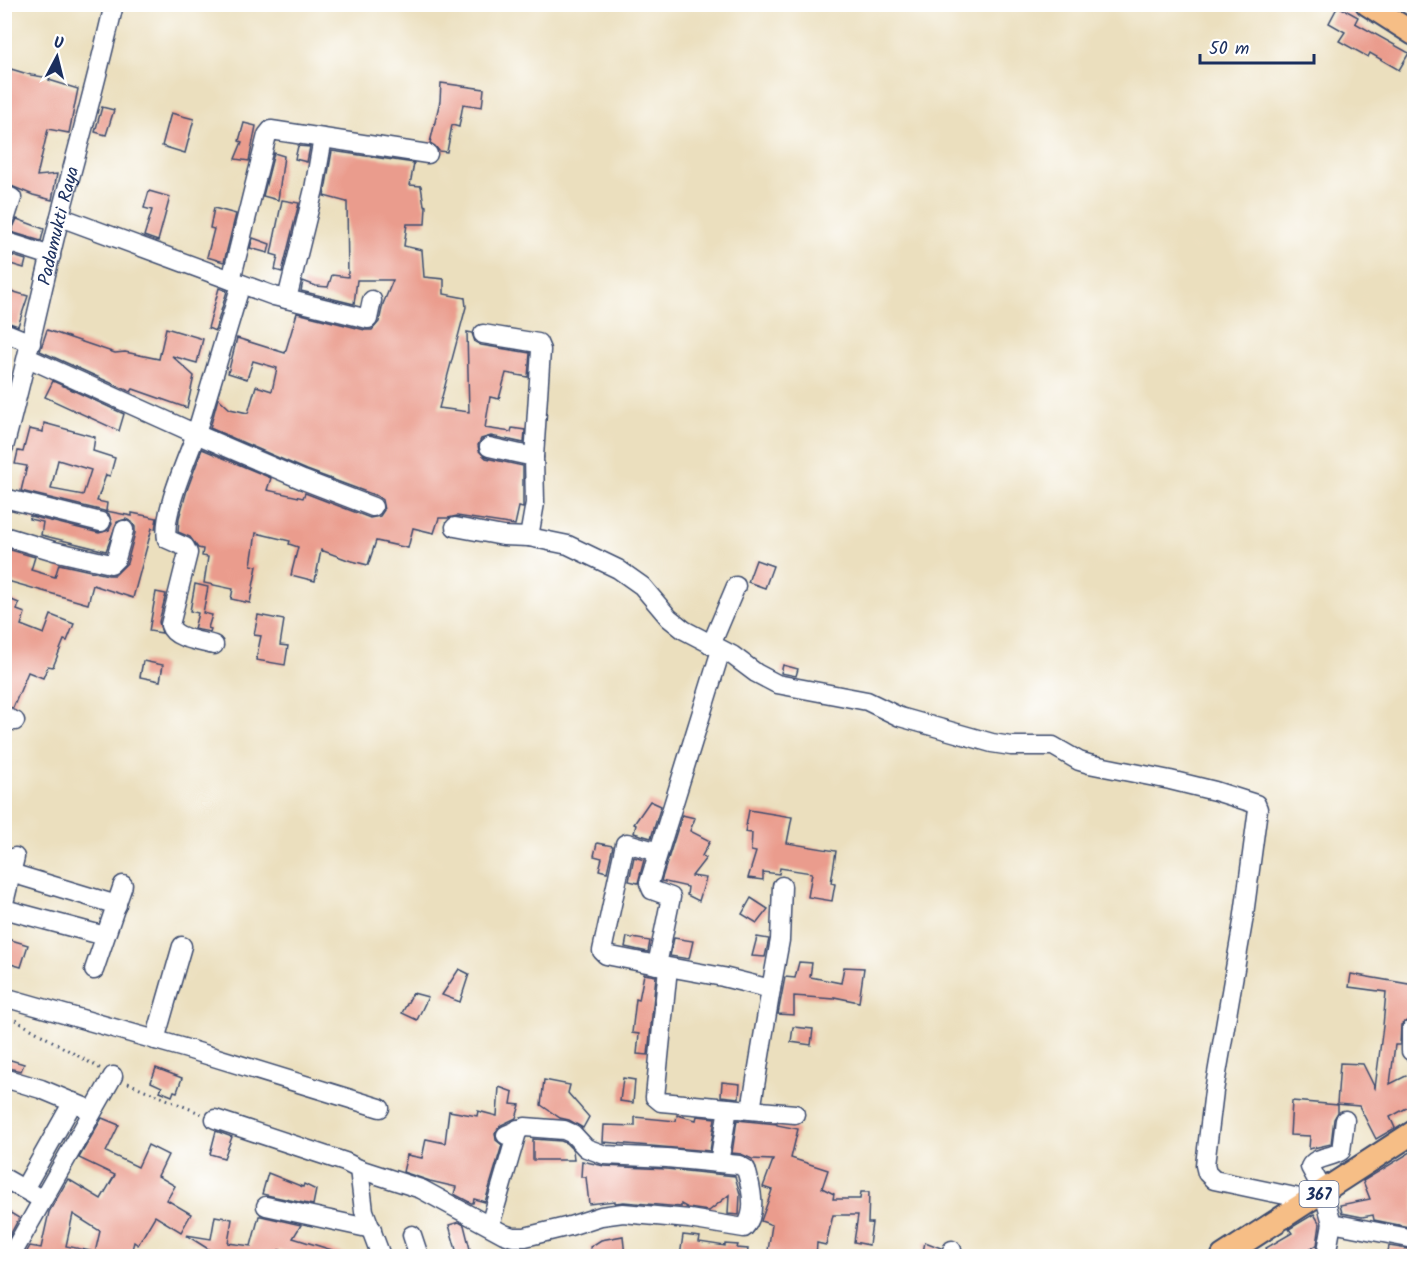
<svg xmlns="http://www.w3.org/2000/svg" width="1419" height="1261" viewBox="0 0 1419 1261" font-family="Kalam,sans-serif">
	<rect width="100%" height="100%" fill="#fff"/>
	<filter id="ink" filterUnits="userSpaceOnUse"><feTurbulence type="fractalNoise" baseFrequency=".0167" numOctaves="2"/><feDisplacementMap in="SourceGraphic" scale="12" xChannelSelector="R" yChannelSelector="G"/><feConvolveMatrix kernelMatrix="1 2 1 2 8 2 1 2 1" color-interpolation-filters="sRGB"/></filter>
	<filter id="wash" filterUnits="userSpaceOnUse"><feTurbulence type="fractalNoise" baseFrequency=".008" numOctaves="4" result="noise"/><feDisplacementMap in="SourceGraphic" scale="24" xChannelSelector="R" yChannelSelector="G"/><feGaussianBlur stdDeviation="1.35" result="paint"/><feColorMatrix in="noise" values="0 0 0 0 0 0 0 0 0 0 0 0 0 0 0 0 0 1.4 0 .05"/><feComposite in="paint" operator="in"/></filter>
	<g filter="url(#wash)">
		<rect width="100%" height="100%" fill="#ebdfbe"/>
		<g id="blocks">
			<g fill="#ea9c8d" fill-rule="evenodd">
				<path d="M1338 6 1358 17 1355 23 1409 53 1399 70 1370 53 1368 57 1339 41 1345 32 1329 23Z"/>
				<path d="M11 69 31 75 50 78 49 80 78 89 69 133 48 129 37 176 57 174 52 200 33 195 4 183V104Z"/>
				<path d="M441 83 484 89 482 107 463 104 459 127 452 125 447 152 439 151 435 146 430 143 440 101Z"/>
				<path d="M102 107 114 110 106 135 95 132Z"/>
				<path d="M171 113 194 119 185 153 162 146Z"/>
				<path d="M244 123 256 126 249 161 235 159 242 142 239 141Z"/>
				<path d="M298 146 310 147 307 162 295 159Z"/>
				<path d="M332 151 414 163 410 185 421 186 424 205 426 206 425 224H407L404 246 422 250 424 277 444 279V294L465 298 466 307 439 408 469 412 467 332 472 333 475 342 481 345 530 353 528 377 506 373 499 399 490 397 485 428 511 432 512 428 525 430 524 443 491 436 481 439 478 445 479 451 486 458 523 466V508L519 507 515 525 457 516 448 518H439L434 533 413 528 408 548 376 541 368 565 348 560 321 550 315 581 291 575 298 547 289 544 290 541 256 533 251 565 257 566 250 603 231 599 233 589 204 583 208 557 202 556 203 549 198 548 190 537 178 532 179 518 187 490 202 449 271 478 267 490 303 498 305 493 370 518 380 516 384 510 382 500 377 496 307 470 210 428 218 398 230 409 248 413 256 386 272 391 277 368 253 361 247 379 228 373 237 338 285 353 297 313 365 330H372L379 322 383 304 393 280H357L354 304 301 291 303 281 316 286 328 287 332 275 348 277 347 202 324 196Z"/>
				<path d="M274 153 284 156 278 200 263 196Z"/>
				<path d="M149 191 170 197 158 241 144 236 152 210 144 208Z"/>
				<path d="M282 200 299 203 282 272 275 270 278 256 271 254Z"/>
				<path d="M214 208 236 214 224 262 207 257 214 229 210 228Z"/>
				<path d="M17 219 44 229 41 241 11 232Z"/>
				<path d="M253 238 270 244 268 253 250 248Z"/>
				<path d="M4 253 26 260 24 268 4 262Z"/>
				<path d="M219 288 227 291 215 331 208 328Z"/>
				<path d="M4 289 28 296 18 326 4 321Z"/>
				<path d="M166 328 203 339 197 363 172 356 194 376 187 408 133 389 131 392 40 351 47 330 115 353 125 352 159 359Z"/>
				<path d="M53 381 124 414 119 431 45 397Z"/>
				<path d="M44 423 95 437 93 451 115 458 110 476 106 475 97 501 107 503 106 511 132 516V513L157 518 155 529 152 528 133 598 93 585 88 604 4 580V548L35 557 31 570 55 577 59 564 108 575H115L127 563 135 533V527L132 522 126 519 117 522 106 551 41 535 43 522 29 519 30 516 99 533 109 530 112 524 109 514 104 511 21 491 27 466 15 464 18 451 23 452 29 429 43 432ZM58 460 91 470 83 495 51 489Z"/>
				<path d="M756 560 773 566 765 588 748 582Z"/>
				<path d="M195 584 208 587 203 613 212 615 208 628 211 629 210 632 194 629 198 613 190 611Z"/>
				<path d="M156 592 166 594 159 622 162 633 149 631Z"/>
				<path d="M4 597 19 603 17 610 25 613 21 625 44 634 51 615 74 624 67 641 64 640 53 667 48 666 43 678 28 672 13 708 4 706Z"/>
				<path d="M258 615 284 620 280 645 288 646 285 665 256 660 261 636 254 635Z"/>
				<path d="M143 661 163 665 160 681 140 677Z"/>
				<path d="M783 665 798 669 796 676 781 673Z"/>
				<path d="M650 801 661 806 651 838 634 833 636 825 634 824Z"/>
				<path d="M749 810 792 817 787 843 836 851 831 883 835 884 832 901 808 897 812 873 780 868 779 874 763 872V880L748 878 756 852 751 851 752 833 745 832Z"/>
				<path d="M682 815 695 818 690 831 710 841 702 856 706 858 692 876 706 878 699 901 687 895 688 887 661 881Z"/>
				<path d="M597 843 613 846 607 872 599 870 602 858 594 856Z"/>
				<path d="M634 857 644 860 638 883 629 881Z"/>
				<path d="M751 898 768 909 757 923 742 914Z"/>
				<path d="M627 937 650 941 648 952 625 947Z"/>
				<path d="M757 937 769 939 765 957 752 956Z"/>
				<path d="M674 938 693 941 689 959 670 956Z"/>
				<path d="M8 939 28 945 21 967 4 962V950Z"/>
				<path d="M799 962 812 963 810 977 841 983 844 967 864 968 859 1002 834 997V999L794 996V1015L778 1014 785 977 795 978Z"/>
				<path d="M459 969 469 974 460 1002 442 995Z"/>
				<path d="M644 974 656 976 648 1055 637 1054 639 1034 632 1033 636 999 639 1000Z"/>
				<path d="M1351 974 1414 985V1015H1410L1409 1019 1401 1025 1400 1045H1395L1390 1084 1414 1072V1104L1390 1117 1395 1128 1376 1139 1359 1106 1337 1104 1340 1063 1363 1064 1375 1088 1383 1026 1386 992 1349 987Z"/>
				<path d="M413 993 428 997 417 1020 402 1013Z"/>
				<path d="M793 1027 813 1029 811 1045 791 1042Z"/>
				<path d="M4 1058 24 1064 21 1071 4 1067Z"/>
				<path d="M156 1068 182 1078 177 1092 174 1091 172 1096 160 1091 162 1087 151 1082Z"/>
				<path d="M623 1078 635 1080 633 1103 620 1101Z"/>
				<path d="M544 1080 570 1085 568 1093 589 1117 583 1128 569 1120 560 1118 541 1105Z"/>
				<path d="M722 1082 740 1084 739 1098 721 1096Z"/>
				<path d="M499 1087 513 1092 511 1104 520 1105 516 1118 501 1125 495 1133 496 1140 502 1145 485 1202 474 1199 473 1203H471L454 1194 456 1187 430 1181 403 1172 407 1155 422 1158 426 1139 445 1143 449 1111 477 1116 478 1111 497 1116Z"/>
				<path d="M1292 1101 1338 1105V1112L1334 1119 1331 1144 1309 1149 1310 1136 1290 1135Z"/>
				<path d="M677 1115 696 1120 697 1116 715 1118 710 1151 603 1142 604 1125 635 1126V1117L676 1121Z"/>
				<path d="M102 1118 119 1125 106 1152 138 1167 148 1145 168 1155 158 1176 175 1186 167 1200 191 1214 181 1232 155 1216 138 1245 134 1242 130 1257H94L100 1231 73 1214 66 1246 91 1251 90 1257H24L30 1246 41 1248 49 1212 68 1179 101 1199 115 1175 79 1158Z"/>
				<path d="M737 1120 777 1124V1125L798 1129 791 1158 828 1170 822 1188 834 1194 833 1199H860L861 1192H869L868 1223H872L869 1245 854 1242 858 1215H833L826 1245 817 1243 816 1257H767L772 1225 761 1221 772 1190 763 1187 773 1160 752 1159 741 1154 732 1153Z"/>
				<path d="M216 1131 232 1137 224 1158 210 1154Z"/>
				<path d="M533 1139 561 1141 566 1143 573 1150 574 1160H533Z"/>
				<path d="M1414 1150V1228L1374 1220 1373 1215 1362 1217 1342 1213 1340 1205 1370 1199 1363 1181Z"/>
				<path d="M582 1161 604 1166 666 1169 735 1176 740 1194 739 1215 728 1214 729 1195 709 1211 688 1208 681 1204V1207L624 1202 615 1203V1201L589 1204 586 1177H581Z"/>
				<path d="M268 1173 303 1187 304 1184 316 1190 313 1205 262 1194Z"/>
				<path d="M4 1209 19 1218 9 1237 4 1234Z"/>
				<path d="M1314 1214 1320 1224 1317 1245 1297 1257H1271L1266 1248 1292 1233 1289 1229Z"/>
				<path d="M215 1216 232 1219 228 1243 251 1246 259 1216H261L301 1225 293 1238 345 1254 344 1257H309L279 1250 278 1257H221L186 1235 211 1239Z"/>
				<path d="M459 1222 464 1225 472 1257H458L449 1225Z"/>
				<path d="M683 1235 700 1237 699 1242 725 1246V1244L738 1245 737 1248 748 1249 747 1257H680Z"/>
				<path d="M623 1236 625 1257H593L590 1247 601 1240Z"/>
				<path d="M925 1242 941 1248 940 1257H922Z"/>
				<path d="M1389 1246 1414 1250V1257H1387Z"/>
			</g>
		</g>
	</g>
	<g filter="url(#ink)">
		<use href="#blocks" fill-opacity="0" stroke="#3a496c" stroke-width="1.5"/>
		<g fill="none" stroke-linecap="round" stroke-linejoin="round">
			<defs>
				<g id="minor">
					<path d="M4 194 12 198 4 223"/>
					<path d="M60 217 274 296 368 319 372 300"/>
					<path d="M4 241 51 256"/>
					<path d="M231 280 267 135 271 130 428 154"/>
					<path d="M287 299 314 189 323 138"/>
					<path d="M4 332 31 343"/>
					<path d="M483 334 538 343 541 350 534 457"/>
					<path d="M28 358 196 434 241 284"/>
					<path id="s1" d="M4 447C25 370 41 293 60 216 78 146 98 76 114 4"/>
					<path d="M489 447 534 457 535 503 529 537"/>
					<path d="M4 498 101 522"/>
					<path d="M455 527 503 536 529 537 568 545 618 569 642 586 669 618 684 630 732 655 756 673 777 684 867 701 900 717 992 743 1011 746H1053L1079 761 1089 764 1170 780 1215 791 1256 804 1258 809 1243 922 1214 1091 1205 1165 1207 1173 1214 1180 1309 1200"/>
					<path d="M4 536 54 551 111 564 116 559 124 530"/>
					<path d="M214 645C201 641 174 639 170 625L188 553 185 547 167 539C162 514 187 459 196 434L303 480 373 507"/>
					<path d="M711 645 736 586"/>
					<path d="M721 650 649 883 652 890 671 897 657 965 723 977 771 989 780 940 782 886"/>
					<path d="M4 717 15 721"/>
					<path d="M11 873 117 905"/>
					<path d="M4 903 15 857"/>
					<path d="M4 909 105 936"/>
					<path d="M657 965 606 955 602 951 625 844 627 843 658 852"/>
					<path d="M668 968 655 1097 661 1102 728 1108"/>
					<path d="M94 970 123 885"/>
					<path d="M4 997 191 1050 380 1108"/>
					<path d="M1411 1030V1051L1414 1053"/>
					<path d="M155 1040 182 946"/>
					<path d="M4 1078 41 1089 84 1107"/>
					<path d="M751 1110 771 989"/>
					<path d="M215 1119 345 1162 359 1169 364 1211 381 1256"/>
					<path d="M1345 1120 1341 1151C1332 1158 1315 1156 1310 1167L1323 1191 1332 1223 1414 1239"/>
					<path d="M506 1135 525 1127 564 1130 573 1134 586 1148 605 1155 667 1158 719 1163 728 1108 795 1114"/>
					<path d="M359 1169 421 1189 504 1234 513 1237H525L570 1226 601 1216 623 1213 689 1219 744 1228C758 1214 751 1186 746 1169L739 1165 719 1163"/>
					<path d="M4 1178 34 1195"/>
					<path d="M24 1189 73 1102"/>
					<path d="M266 1206 372 1229"/>
					<path d="M490 1225 518 1129"/>
					<path d="M412 1235 419 1256"/>
					<path d="M4 1250 12 1254 113 1076"/>
					<path d="M951 1256 952 1250"/>
					<path d="M1326 1256 1332 1223"/>
				</g>
				<g id="major">
					<path d="M1367 4 1414 34"/>
					<path d="M1223 1256 1414 1132"/>
				</g>
			</defs>
			<use href="#minor" stroke="#3a496c" stroke-width="21"/>
			<use href="#major" stroke="#3a496c" stroke-width="26"/>
			<g stroke="#3a496c" stroke-width="3" stroke-dasharray="1.5 4.5" stroke-linecap="butt">
				<path d="M10 1017 101 1069"/>
				<path d="M128 1083 202 1114"/>
			</g>
			<use href="#minor" stroke="#fff" stroke-width="18"/>
			<use href="#major" stroke="#f6be86" stroke-width="22"/>
		</g>
	</g>
	<g text-anchor="middle" stroke-width="6" stroke-linejoin="round" paint-order="stroke">
		<rect fill="#fff" stroke="#5f6d8e" stroke-width="1.5" x="1299.5" y="1181" width="39" height="26" rx="4.5"/>
		<g font-size="16" font-weight="bold" fill="#1b2f5e">
			<text x="1319" y="1200">367</text>
		</g>
		<g font-size="18" fill="#1b2f5e" stroke="#fff">
			<text dy="6" stroke="none"><textPath href="#s1" startOffset="228">Padamukti Raya</textPath></text>
		</g>
	</g>
	<rect width="1419" height="1261" fill="none" stroke="#fff" stroke-width="24"/>
	<g transform="translate(57 57) rotate(7)" stroke="#ffffff" stroke-width="4.5" paint-order="stroke">
	<path d="M0-4.5L10 22L0 15L-10 22Z" fill="#1b2f5e"/>
	<text y="-9" font-size="16" font-weight="bold" text-anchor="middle" fill="#1b2f5e">U</text>
	</g>
	<path d="M1200 54v9h114v-9" fill="none" stroke="#1b2f5e" stroke-width="3"/>
	<text x="1209" y="54" font-size="18" fill="#1b2f5e" stroke="#ffffff" stroke-width="4.5" paint-order="stroke">50 m</text>
</svg>
